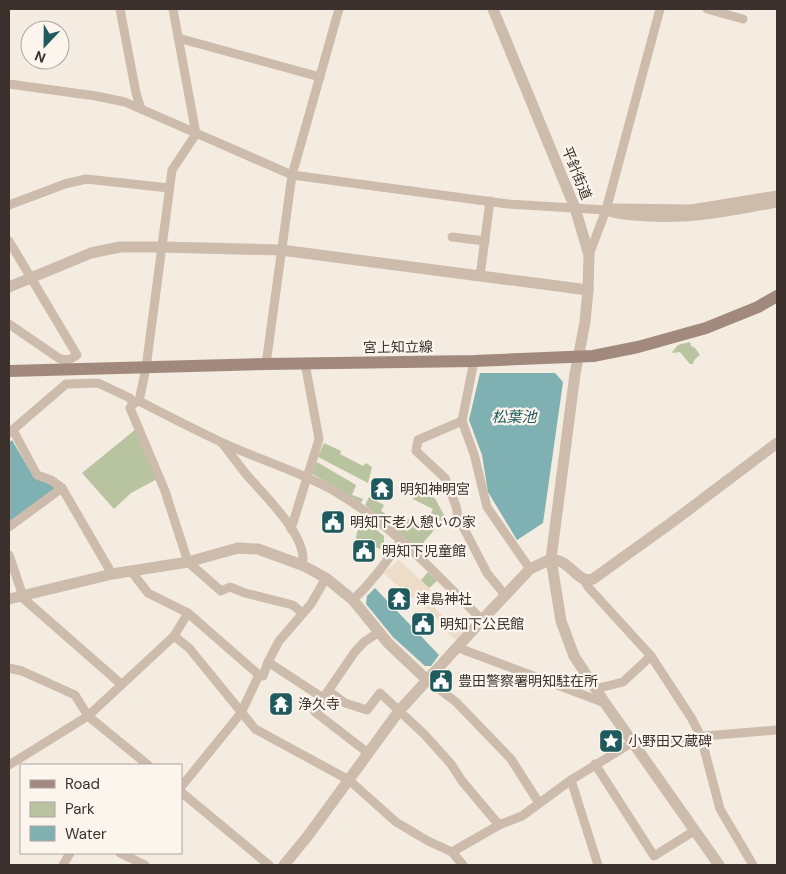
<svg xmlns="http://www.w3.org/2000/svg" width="786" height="874" viewBox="0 0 786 874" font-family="'DM Sans','Noto Sans JP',sans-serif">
	<rect width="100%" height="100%" fill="#f4ebe1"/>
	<g fill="#b8c4a0">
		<path d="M690 342 691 346 695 348 700 355 694 360 693 364H690L680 352 673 353 672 352 678 345Z"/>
		<path d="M136 429 157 479 131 493 114 509 82 473Z"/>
		<path d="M324 443 341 451 340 454 363 466 366 463 372 467 368 483 318 457Z"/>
		<path d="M317 462 356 485 352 495 363 499 361 503 311 473Z"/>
		<path d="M424 488 436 500 445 517 418 549 365 505 369 497 384 505 381 511 398 521 406 518 424 526 433 509 413 499 415 491 420 494Z"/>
		<path d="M364 520 384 536V547L380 549 356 538 357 532Z"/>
		<path d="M428 572 437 581 429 588 421 580Z"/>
	</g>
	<path fill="#ecdcc8" d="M399 560 430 589 423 596 458 631 463 626 466 629 456 640 439 625 441 622 428 609 426 610 415 597 413 598 383 573Z"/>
	<g fill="#7fb0b2">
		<path d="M480 373H555L563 382 543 523 517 540 488 492 482 455 469 420Z"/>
		<path d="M12 440 33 476 57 488 9 522V443Z"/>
		<path d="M375 588 439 655 431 666H425L393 637 366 604 367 596Z"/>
	</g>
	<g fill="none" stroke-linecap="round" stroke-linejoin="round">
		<g stroke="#cdbbac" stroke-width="9">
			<path d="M120 9 136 93 141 109"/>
			<path d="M707 9 743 19"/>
			<path d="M178 38 320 77"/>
			<path d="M9 84 96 96 125 102 292 175 508 204 606 210C612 217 669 218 682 217 712 216 747 208 777 203"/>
			<path d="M9 205 65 184 86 179 169 188"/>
			<path d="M606 210 613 208 691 209 777 195"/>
			<path d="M452 237 485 241"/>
			<path d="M9 241 77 355 69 360 60 359 9 324"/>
			<path d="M589 255 606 210 660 9"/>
			<path d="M480 276 490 201"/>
			<path d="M474 361 462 421 474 454 487 507 530 569"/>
			<path d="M266 364 292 175 339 9"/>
			<path d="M139 401 146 368 172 170 196 134 173 9"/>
			<path d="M462 421 418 440 416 451 445 478 456 506 458 517 487 573 505 595"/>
			<path d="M13 430 37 475 51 480 62 488 112 574"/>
			<path d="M9 433 66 384 98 383 130 398 133 404"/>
			<path d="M222 443C230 453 238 464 246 474 263 494 310 538 302 565"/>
			<path d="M9 527 62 488"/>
			<path d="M291 529 319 439 305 363"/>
			<path d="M9 555 24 599 121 684"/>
			<path d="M131 571 148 593 188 613 259 675 263 676 268 662 279 641 311 604 326 578"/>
			<path d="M584 580 589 588 651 656 692 719 701 737 720 809 753 865"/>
			<path d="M353 600C372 582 387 562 401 540"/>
			<path d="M302 613 293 605 245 593 230 587 221 591 188 562 165 491 130 408 133 404 139 401C166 415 193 429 221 442 259 460 300 471 336 492 392 525 436 574 482 620"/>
			<path d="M174 636 189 648 255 729 349 780 396 822 428 841 452 852 463 865"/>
			<path d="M459 646 464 650 605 703"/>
			<path d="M268 662 323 698 315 712 368 753"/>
			<path d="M9 668 22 671 75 695 88 716 148 765"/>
			<path d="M427 680 456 702 511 759 539 803"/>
			<path d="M595 689 623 682 651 656"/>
			<path d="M329 691 345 703 367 710 380 693 424 734 451 764 462 781 499 825"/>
			<path d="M326 694 354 653 364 642 379 632"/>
			<path d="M595 764 654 856 694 831"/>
			<path d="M9 765 88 716 174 636 188 613"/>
			<path d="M571 780 598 865"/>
			<path d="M181 787 241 713 259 675"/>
			<path d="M181 792 269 865"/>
			<path d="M452 852 499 825 522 816 571 780 633 742 777 730"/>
			<path d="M120 853 145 865"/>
			<path d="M63 865 70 853"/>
		</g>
		<g stroke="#cdbbac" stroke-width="11">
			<path d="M493 9 575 208 589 255 588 290 585 322 575 374 551 559 561 621 574 656 605 703 719 865"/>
			<path d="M9 287 91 253 120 247H161L281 250 588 290"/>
			<path d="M9 599 112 574 188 562 238 548 258 549 302 565 326 578 353 600 388 643 427 680"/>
			<path d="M284 865 307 837 399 711 482 620 530 569 551 559C557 560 562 561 566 565 575 571 582 583 593 579L675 520 777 443"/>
		</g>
		<path stroke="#a18a7d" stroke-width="12" d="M9 371 266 364 474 361 593 356 638 347 706 328 758 307 777 296"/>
	</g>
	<defs>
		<symbol id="temple-square" viewBox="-11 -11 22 22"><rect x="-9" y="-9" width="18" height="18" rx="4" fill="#1f5a5e" stroke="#fbf5ee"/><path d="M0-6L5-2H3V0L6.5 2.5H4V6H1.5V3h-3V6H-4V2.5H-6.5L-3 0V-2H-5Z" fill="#fff"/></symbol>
		<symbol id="civic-square" viewBox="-11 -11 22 22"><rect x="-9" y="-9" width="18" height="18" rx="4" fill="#1f5a5e" stroke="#fbf5ee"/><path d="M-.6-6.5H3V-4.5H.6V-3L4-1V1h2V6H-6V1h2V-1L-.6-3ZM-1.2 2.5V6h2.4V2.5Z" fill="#fff"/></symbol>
		<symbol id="sight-square" viewBox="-11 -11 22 22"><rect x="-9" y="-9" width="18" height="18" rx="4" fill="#1f5a5e" stroke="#fbf5ee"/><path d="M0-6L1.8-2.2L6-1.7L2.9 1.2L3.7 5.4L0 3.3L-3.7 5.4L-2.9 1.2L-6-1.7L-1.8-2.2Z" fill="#fff"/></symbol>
	</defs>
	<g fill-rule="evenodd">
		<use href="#temple-square" x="368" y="475" width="28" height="28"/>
		<use href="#civic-square" x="319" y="508" width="28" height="28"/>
		<use href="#civic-square" x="350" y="537" width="28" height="28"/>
		<use href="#temple-square" x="385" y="585" width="28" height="28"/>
		<use href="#civic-square" x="409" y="610" width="28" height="28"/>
		<use href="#civic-square" x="427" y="667" width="28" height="28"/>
		<use href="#temple-square" x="267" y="690" width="28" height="28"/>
		<use href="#sight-square" x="597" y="727" width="28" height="28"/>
	</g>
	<g text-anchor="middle" stroke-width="4.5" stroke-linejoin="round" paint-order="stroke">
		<g font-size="14" fill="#3b302b" stroke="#fbf5ee">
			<text transform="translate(577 173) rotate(68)" y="5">平針街道</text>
			<text transform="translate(398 347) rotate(-1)" y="5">宮上知立線</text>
		</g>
		<g font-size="14" fill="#3b302b" stroke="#fbf5ee" text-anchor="start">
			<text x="400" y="494">明知神明宮</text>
			<text x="350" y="527">明知下老人憩いの家</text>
			<text x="382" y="556">明知下児童館</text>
			<text x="416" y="604">津島神社</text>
			<text x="440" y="629">明知下公民館</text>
			<text x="458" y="686">豊田警察署明知駐在所</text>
			<text x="298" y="709">浄久寺</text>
			<text x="628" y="746">小野田又蔵碑</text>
		</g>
		<g font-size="15" font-style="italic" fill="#1f5a5e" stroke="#fbf5ee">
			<text x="514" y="422">松葉池</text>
		</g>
	</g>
	<rect width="786" height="874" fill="none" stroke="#3b302b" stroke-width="20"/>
	<rect x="20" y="764" width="162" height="90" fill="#fbf5ee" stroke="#aea6a0"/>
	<rect x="30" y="780" width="25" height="8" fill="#a18a7d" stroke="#aea6a0"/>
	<text x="65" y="789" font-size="15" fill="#3b302b">Road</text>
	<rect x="30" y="802" width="25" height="15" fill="#b8c4a0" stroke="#aea6a0"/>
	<text x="65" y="814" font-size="15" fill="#3b302b">Park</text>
	<rect x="30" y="826" width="25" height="15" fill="#7fb0b2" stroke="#aea6a0"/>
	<text x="65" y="839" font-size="15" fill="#3b302b">Water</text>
	<g transform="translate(45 45) rotate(202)"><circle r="24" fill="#fbf5ee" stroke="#aea6a0"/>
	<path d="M0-4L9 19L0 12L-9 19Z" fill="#1f5a5e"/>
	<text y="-8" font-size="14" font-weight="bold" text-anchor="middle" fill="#3b302b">N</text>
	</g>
</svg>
